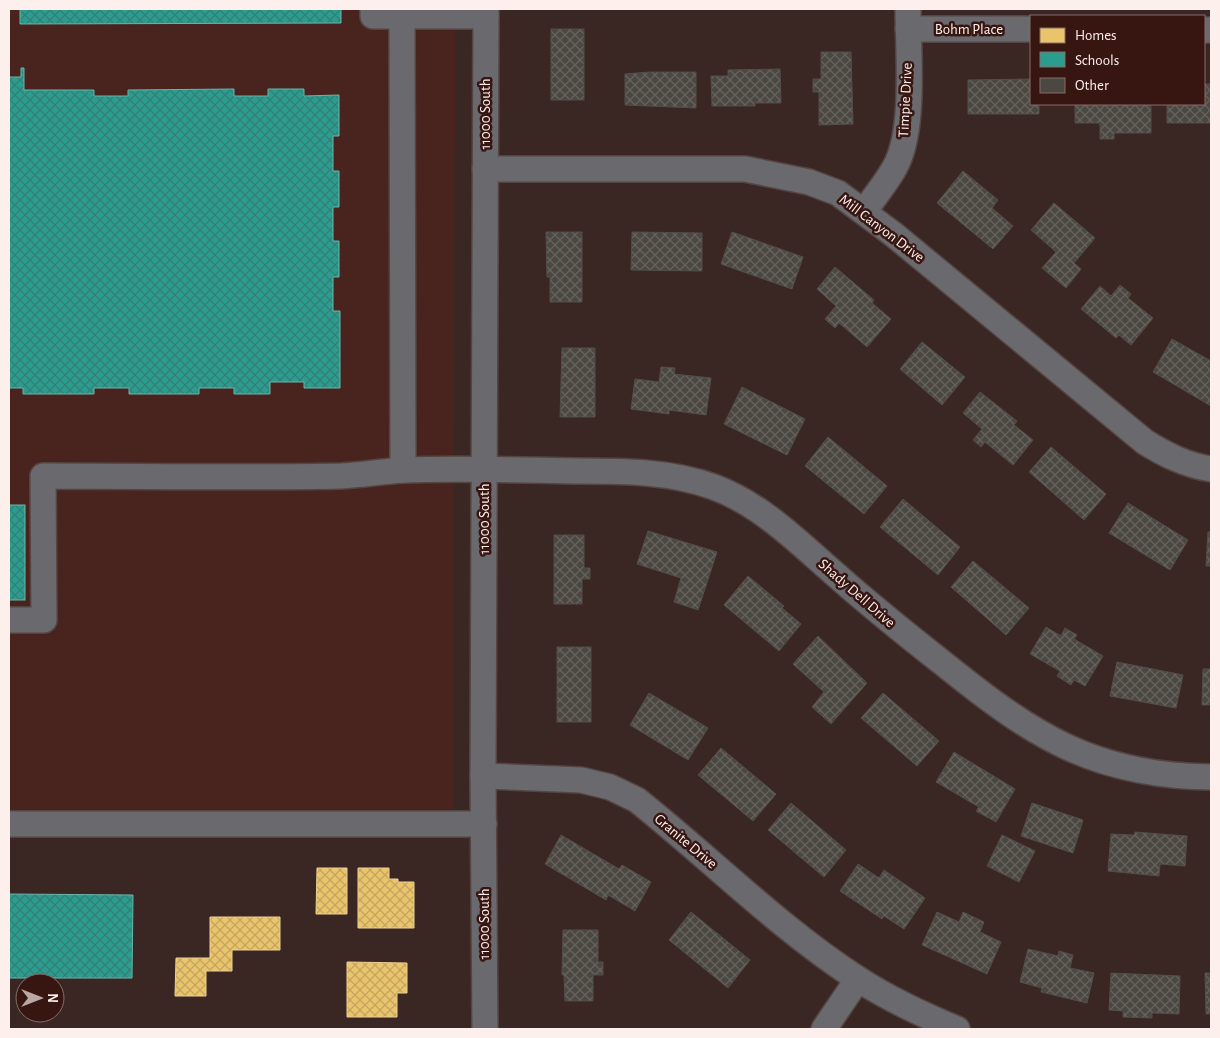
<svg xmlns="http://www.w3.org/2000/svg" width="1220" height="1038" viewBox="0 0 1220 1038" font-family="'Alegreya Sans',sans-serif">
	<defs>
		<pattern id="homes-cross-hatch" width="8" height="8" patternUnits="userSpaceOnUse" patternTransform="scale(1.25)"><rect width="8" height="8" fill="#e9c46a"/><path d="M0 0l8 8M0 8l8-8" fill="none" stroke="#c2a561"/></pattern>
		<pattern id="schools-cross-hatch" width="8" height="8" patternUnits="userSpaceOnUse" patternTransform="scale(1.25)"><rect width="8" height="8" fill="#2a9d8f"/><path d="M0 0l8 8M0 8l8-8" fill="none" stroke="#367f76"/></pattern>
		<pattern id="building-cross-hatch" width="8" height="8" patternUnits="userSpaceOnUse" patternTransform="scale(1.25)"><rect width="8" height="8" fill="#4b4741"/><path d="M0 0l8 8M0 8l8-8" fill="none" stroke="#66625d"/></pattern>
	</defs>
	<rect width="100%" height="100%" fill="#3a2724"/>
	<path fill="#49231e" d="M9 9H455L453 815 9 814Z"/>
	<g fill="url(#homes-cross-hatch)" stroke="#efd191">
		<path d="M317 868H347V914H316Z"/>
		<path d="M358 868H389V879H398V882H414V928H358Z"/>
		<path d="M210 917H280V950H232V971H206V996H175L176 958H210Z"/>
		<path d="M347 962 407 963V993H397V1017H347Z"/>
	</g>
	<g fill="url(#schools-cross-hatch)" stroke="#69b6ab">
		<path d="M20 9H341V23L20 24Z"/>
		<path d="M21 68H24V90H94V96H128V90L234 89V96H268V89H304V96L339 95V136H333V171H339V207H333V241H339V277H333V311H340V388H304V382H270V394H234V388H199V394H129V388H94V394H23V388H9V77H21Z"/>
		<rect x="9" y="505" width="16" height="95"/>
		<path d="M9 894 133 895 132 978H9Z"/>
	</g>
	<g fill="url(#building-cross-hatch)" stroke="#524f48">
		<rect x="551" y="29" width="33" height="71"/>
		<path d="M821 52H851L853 124 819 125V92H813V79H821Z"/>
		<path d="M780 69 781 103H755V106H712L711 76H728V70Z"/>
		<path d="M650 72H696V108L625 105V74Z"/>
		<path d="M1031 79V104H1039V114H968V80Z"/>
		<path d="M1204 84H1211V123H1167V104H1204Z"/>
		<path d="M1075 104H1151V133H1114V139H1100V123H1075Z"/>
		<path d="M963 171 998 200 992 208 1013 226 993 249 937 203Z"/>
		<path d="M1054 203 1095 238 1074 263 1081 269 1066 288 1042 268 1056 252 1031 230Z"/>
		<path d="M546 232H582V302H550V277H547Z"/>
		<path d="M632 232 702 233V271L631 270Z"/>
		<path d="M732 232 803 257 792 289 721 264Z"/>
		<path d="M835 267 874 300 872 303 891 319 867 347 839 323 835 328 825 319 836 306 817 289Z"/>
		<path d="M1120 285 1131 294 1128 298 1153 318 1131 345 1119 335 1116 338 1081 309 1100 286 1111 296Z"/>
		<path d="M1172 339 1211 361V406L1153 372Z"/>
		<path d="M922 342 965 377 942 405 900 369Z"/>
		<path d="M562 348H595V417H560Z"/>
		<path d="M661 367 675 368 674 374 711 378 706 415 669 410V414L631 409 635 379 659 382Z"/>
		<path d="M742 387 805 419 787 455 724 424Z"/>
		<path d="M980 392 1017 421 1014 425 1033 440 1013 465 985 442 981 447 973 440 982 429 963 413Z"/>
		<path d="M828 437 887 486 864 514 805 466Z"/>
		<path d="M1051 447 1106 494 1084 520 1029 472Z"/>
		<path d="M903 499 960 547 938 575 880 527Z"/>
		<path d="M1128 503 1188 540 1170 570 1109 533Z"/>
		<path d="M648 531 717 552 698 610 674 602 681 578 637 564Z"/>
		<path d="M1208 532H1211V566H1206Z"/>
		<path d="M554 535H584V568H590V579H582V604H554Z"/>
		<path d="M973 561 1029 608 1006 635 951 587Z"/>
		<path d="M748 576 784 606 782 608 801 624 779 651 724 605Z"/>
		<path d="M1046 627 1061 636 1065 628 1077 635 1074 639 1103 656 1085 686 1074 680 1071 685 1057 676 1060 671 1030 654Z"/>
		<path d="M818 636 867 683 831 724 812 707 824 692 793 664Z"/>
		<rect x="557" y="647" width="34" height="75"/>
		<path d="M1117 662 1183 675 1176 708 1110 696Z"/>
		<path d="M1203 669H1211V705H1202Z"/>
		<path d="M649 693 708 728 688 760 630 725Z"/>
		<path d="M883 693 939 741 917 766 861 718Z"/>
		<path d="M721 748 776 794 753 821 698 775Z"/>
		<path d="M954 752 1015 789 996 822 976 811 979 807 936 782Z"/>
		<path d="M791 803 846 850 824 877 768 830Z"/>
		<path d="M1032 803 1083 820 1073 853 1021 836Z"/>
		<path d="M1135 832 1187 836 1185 866 1160 864 1159 876 1108 871 1111 834 1134 835Z"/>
		<path d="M561 835 619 869 622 865 651 882 635 911 608 895 606 900 545 864Z"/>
		<path d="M1002 835 1035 851 1019 882 987 866Z"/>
		<path d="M858 864 879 878 884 870 925 898 904 929 884 916 882 919 840 891Z"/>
		<path d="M691 912 750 960 728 988 669 940Z"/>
		<path d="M937 912 959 922 963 912 984 922 980 932 1001 942 987 974 922 945Z"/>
		<path d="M563 930H598V962H603V975H593V1001H565L564 975H562Z"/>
		<path d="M1028 949 1058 956 1059 951 1073 955 1070 968 1094 973 1087 1003 1041 992 1042 988 1020 982Z"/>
		<path d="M1111 973 1180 976 1179 1014 1152 1013V1018L1123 1017V1011L1109 1010Z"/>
		<path d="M1205 973H1211V1014H1206Z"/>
	</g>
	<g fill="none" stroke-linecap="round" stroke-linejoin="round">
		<defs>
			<g id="minor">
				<path d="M373 9V16H486"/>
				<path d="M402 16 403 470"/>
				<path d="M908 29H1031"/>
				<path d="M1204 30H1211"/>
				<path d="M485 169H745L809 182 838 193 893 234 1145 442C1166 455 1186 465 1211 469"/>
				<path d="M865 211C875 195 889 180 897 163 915 125 908 51 908 9"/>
				<path d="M9 620H44L43 476C143 476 242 478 341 476 363 475 384 471 405 470 462 468 519 470 576 471 622 471 670 471 714 487 762 505 798 542 836 575 871 606 907 635 944 664 1032 735 1094 776 1211 777"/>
				<path d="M483 776 581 780 610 787 637 800C711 859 779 928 858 979 889 999 923 1015 957 1029"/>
				<path d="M9 824H484"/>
				<path d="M485 1029 483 776 486 9"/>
				<path d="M824 1029 858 979"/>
			</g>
		</defs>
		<use href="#minor" stroke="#544542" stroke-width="28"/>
		<use href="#minor" stroke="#6a696d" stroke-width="25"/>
	</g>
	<g text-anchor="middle" stroke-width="5" stroke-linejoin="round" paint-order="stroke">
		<g font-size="15" fill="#fdefec" stroke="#371612">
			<text x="969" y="34">Bohm Place</text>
			<text transform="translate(905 100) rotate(-87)" y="5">Timpie Drive</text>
			<text transform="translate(485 114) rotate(-90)" y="5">11000 South</text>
			<text transform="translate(882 228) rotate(37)" y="5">Mill Canyon Drive</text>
			<text transform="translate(484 519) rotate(-90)" y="5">11000 South</text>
			<text transform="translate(857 593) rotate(41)" y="5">Shady Dell Drive</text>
			<text transform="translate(686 841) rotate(40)" y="5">Granite Drive</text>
			<text transform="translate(484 924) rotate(-90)" y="5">11000 South</text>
		</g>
	</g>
	<rect width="1220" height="1038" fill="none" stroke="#fdefec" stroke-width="20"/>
	<rect x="1030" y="15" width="175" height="90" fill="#371612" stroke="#866d69"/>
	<rect x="1040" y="28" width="25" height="15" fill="#e9c46a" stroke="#866d69"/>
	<text x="1075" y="40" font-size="15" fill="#fdefec">Homes</text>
	<rect x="1040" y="52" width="25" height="15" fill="#2a9d8f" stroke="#866d69"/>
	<text x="1075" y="65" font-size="15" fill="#fdefec">Schools</text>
	<rect x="1040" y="78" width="25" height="15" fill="#4b4741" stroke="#866d69"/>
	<text x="1075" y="90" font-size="15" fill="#fdefec">Other</text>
	<g transform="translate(40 998) rotate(90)"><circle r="24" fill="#371612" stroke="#866d69"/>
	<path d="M0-4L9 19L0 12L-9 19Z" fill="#b9a9a6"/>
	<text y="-8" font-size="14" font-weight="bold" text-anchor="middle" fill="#fdefec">N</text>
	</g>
</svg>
